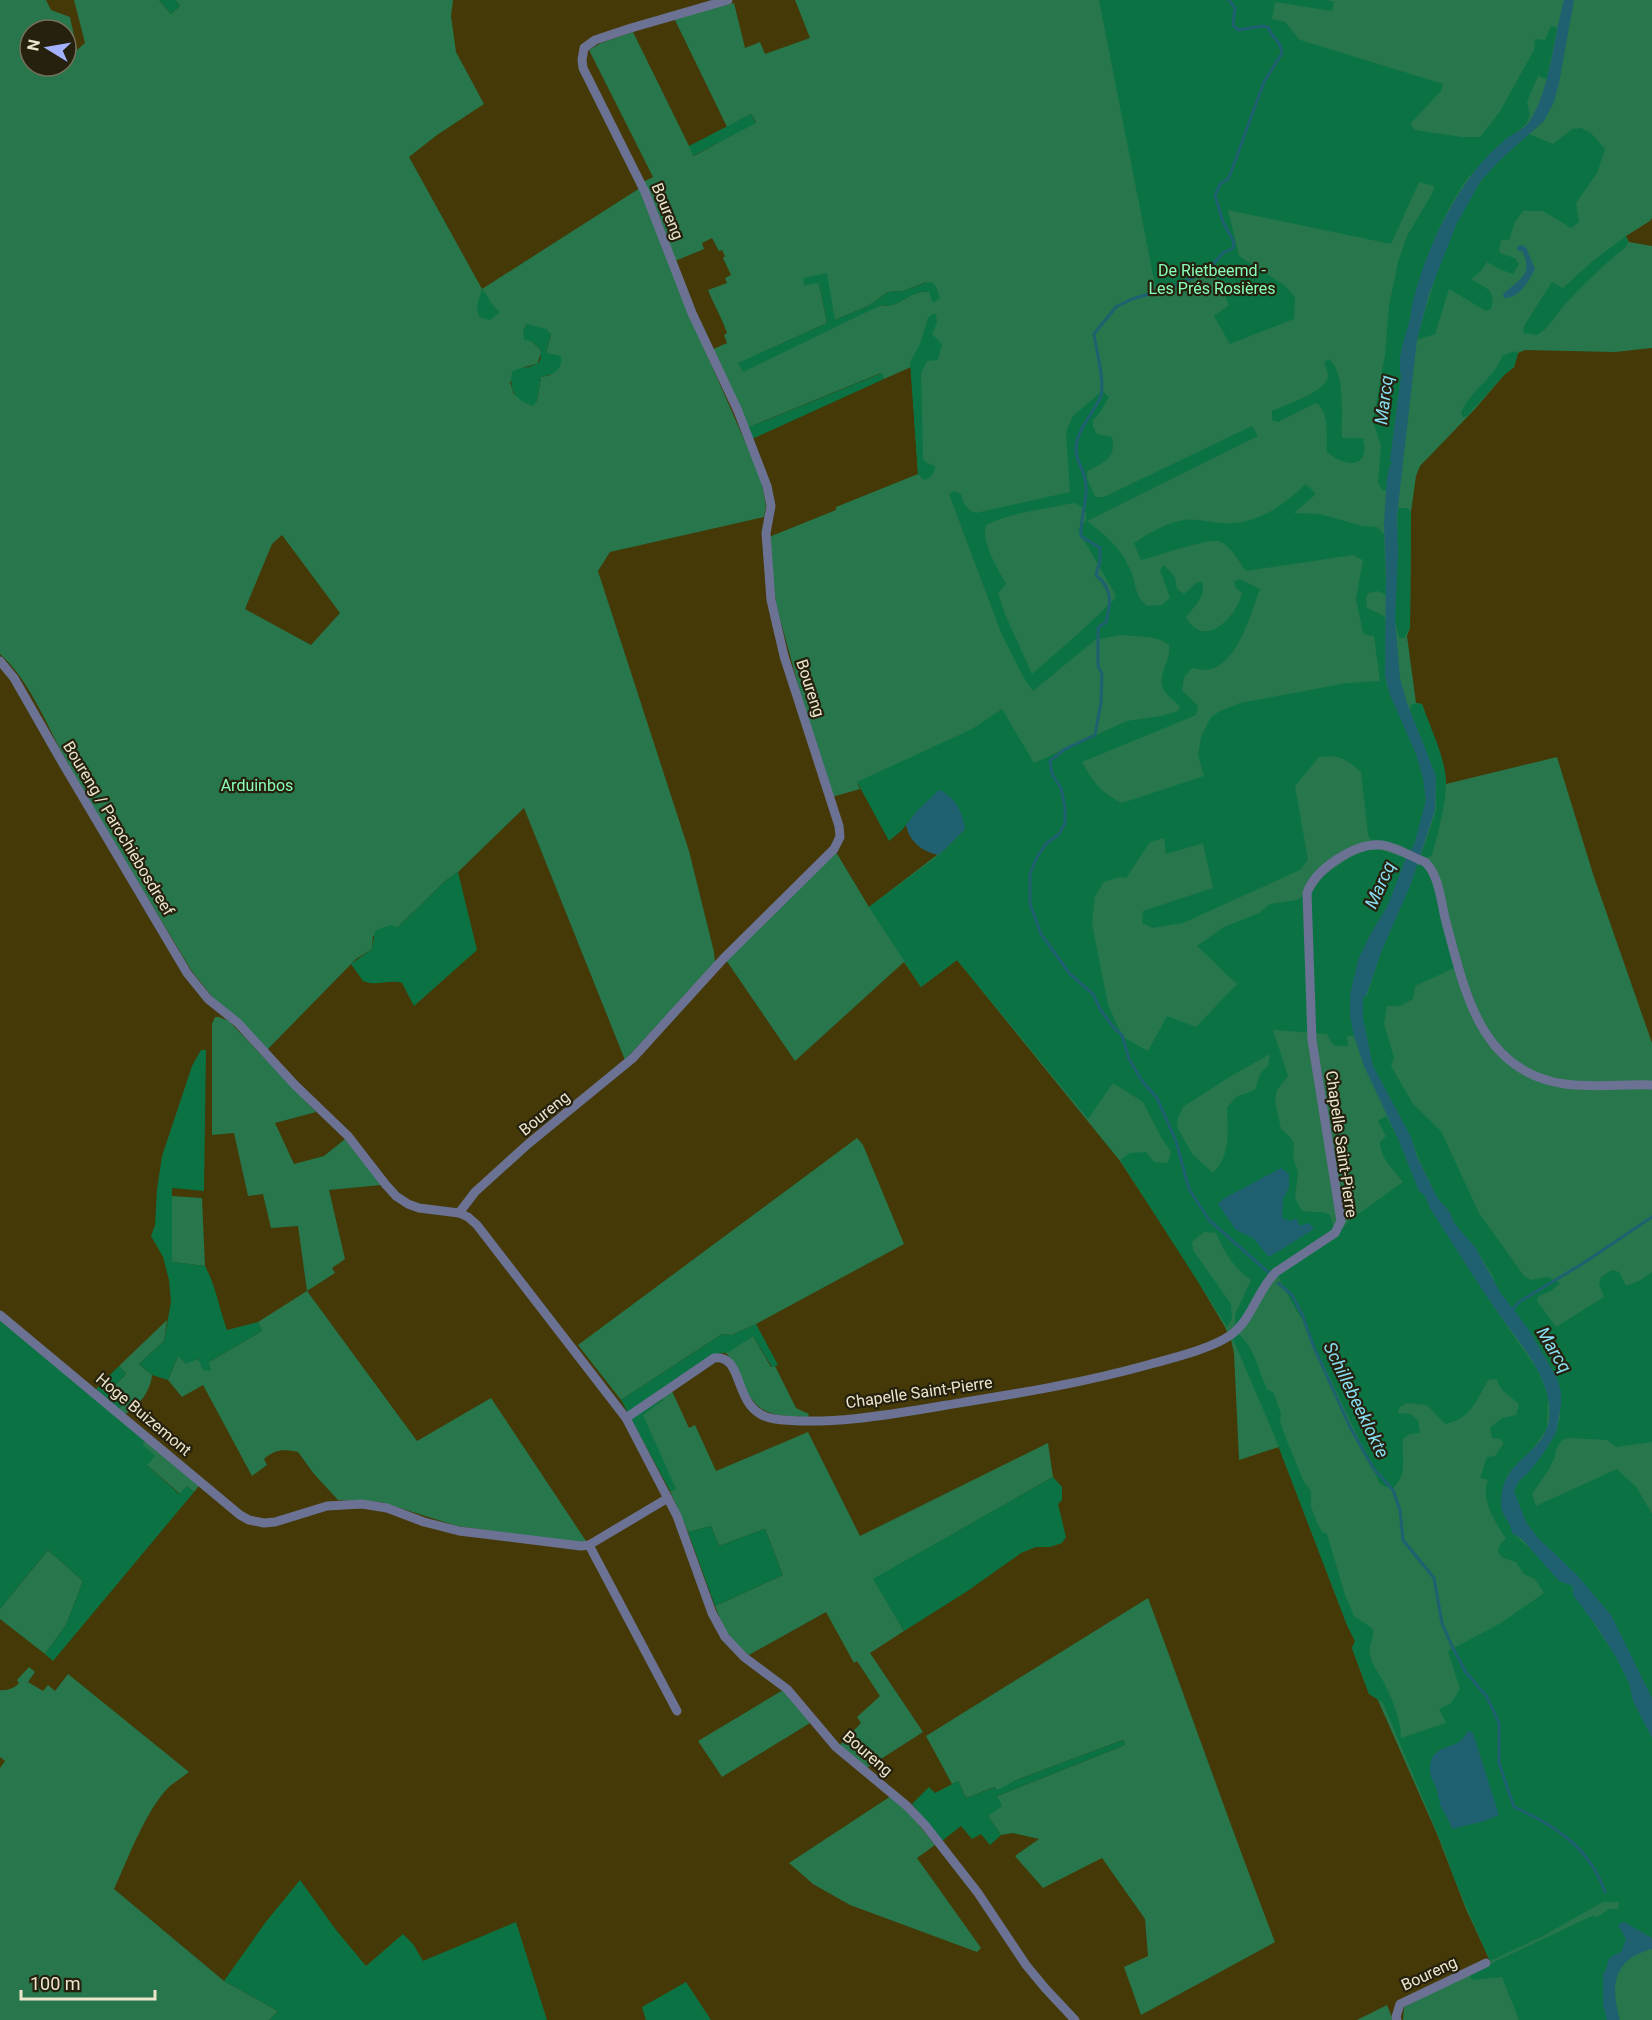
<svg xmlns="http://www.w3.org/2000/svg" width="1652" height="2020" viewBox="0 0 1652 2020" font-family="Roboto,sans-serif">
	<rect width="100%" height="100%" fill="#443907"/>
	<g fill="#27764c" fill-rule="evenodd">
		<path d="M0 0H46L51 10 70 17 77 50 85 43 74 0H159L171 14 180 6 175 0H453L451 16 456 52 484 104 437 135 409 157 482 289 640 188 682 298 761 478 766 506 764 517 610 552 598 571 689 851 714 952 715 962 625 1060 524 808 458 872 445 881 398 927 373 936 372 949 356 959 267 1050 214 999 191 970C149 899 105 830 65 758 46 724 30 681 0 654ZM30 30H66V66H30ZM527 324 551 334 546 353 551 375 541 377 537 401 514 394 510 382 524 367 537 364 541 354 540 349 531 341 523 330ZM282 535 340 613 311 645 245 609 272 544Z"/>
		<path d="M795 0H1652V218L1650 221 1626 236 1629 242 1652 246V348L1615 352 1525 350 1518 353 1514 367 1504 375 1475 409 1420 466 1416 476 1411 512 1410 628 1407 636 1416 703 1422 704 1443 764 1446 784 1557 757 1594 877 1652 1043V2020H1403L1404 2007 1491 1963 1466 1909 1437 1834 1377 1698 1369 1694 1352 1648 1355 1641 1347 1625 1279 1447 1239 1460 1234 1353 1231 1340 1225 1327 1190 1268 1120 1161 957 960 921 987 904 962 795 1061 726 960 836 852 869 907 946 848 857 783 860 789 832 797 800 692 776 604 769 537 836 510V507L918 474 911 367 884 379 881 373 747 428 711 350 727 343 724 335 727 333C722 318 714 305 708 290L727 283 725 278 731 275 723 258 725 256 722 250 719 251 712 238 702 243 704 249 675 261 643 182 653 177 589 50 601 43 633 32 694 156 756 122 751 114 727 127 674 18 734 3 745 48 760 42 765 54 810 38ZM926 282 929 292C908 290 899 310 881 305L739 363 827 323 819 283 835 320 868 306 888 292 903 291Z"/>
		<path d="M215 1017H219L229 1021 316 1112 275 1123 294 1164 324 1156 345 1139 381 1185 329 1190 345 1259 332 1268 335 1273 307 1291 417 1441 491 1398 586 1541 576 1543 457 1526 381 1502 338 1500 314 1474 298 1452C284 1449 275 1449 264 1459L267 1465 252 1476 203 1385 182 1397 168 1380 178 1356 209 1362 262 1331 258 1322 307 1291 298 1226 271 1228 263 1194 248 1196 234 1133 212 1135V1024Z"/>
		<path d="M857 1138 863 1145 904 1244 756 1324 732 1335 722 1334 621 1400 578 1345Z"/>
		<path d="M172 1196 202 1198 205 1266 172 1262Z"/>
		<path d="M167 1320 164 1341 139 1364 152 1375C151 1390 138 1408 125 1414L118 1409 124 1403 111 1389 126 1374 119 1366Z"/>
		<path d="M753 1336 771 1367 775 1366 796 1408 809 1414 808 1417C773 1415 757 1417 742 1381 737 1370 734 1361 725 1352Z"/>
		<path d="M671 1389 689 1428 695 1425 716 1471 808 1432 860 1536 1048 1443 1053 1477 874 1579 904 1631 870 1653 923 1732 867 1768 839 1746 861 1723 857 1717 880 1696 857 1661 854 1663 826 1612 749 1655C731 1643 722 1625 715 1606L783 1575 765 1529 719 1546 711 1526 688 1532 670 1491 675 1489 642 1414 663 1400 661 1396Z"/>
		<path d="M146 1439 199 1486 194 1492 187 1486 180 1494 147 1465 142 1444Z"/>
		<path d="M48 1550 83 1581 66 1625 45 1654 0 1619V1609Z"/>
		<path d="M1148 1598C1191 1713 1231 1828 1275 1942L1141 2015 1124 1967 1148 1956 1145 1919 1102 1858 1043 1888 1015 1856 1039 1839 1013 1833 1001 1835 988 1816 997 1796 1125 1745 1123 1740 1019 1779 997 1791 995 1787 966 1798 958 1781 952 1784 926 1736Z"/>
		<path d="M29 1667 35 1672 28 1682 43 1691 48 1685 55 1691 68 1674 189 1772C183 1777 176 1781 170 1786 146 1809 128 1859 114 1889L224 1981 278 2011 269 2020H0V1768L5 1761 0 1757V1690C7 1691 15 1688 19 1683L17 1680Z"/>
		<path d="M783 1690 810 1723 722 1777 698 1741Z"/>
		<path d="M891 1796 906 1809 935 1845 917 1858 981 1948 977 1952 850 1905 813 1884 789 1863Z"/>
		<path d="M1387 2005 1393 2020H1357Z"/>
	</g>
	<g fill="#0b7343" fill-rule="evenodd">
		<path d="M159 0H175L180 6 171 14Z"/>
		<path d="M1099 0H1325L1334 2 1332 11 1275 2 1272 19 1285 22 1300 40 1443 84 1441 91 1410 124 1415 130 1462 137H1480L1499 113 1534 50 1535 39 1545 40 1551 26 1557 28 1547 79 1538 76 1527 102 1530 116 1526 124C1508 140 1476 166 1463 185 1436 226 1419 274 1409 322 1405 340 1397 357 1401 376L1390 460 1392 463 1389 468 1386 489 1383 491 1378 482 1381 446 1373 421 1385 355 1389 306 1398 262 1407 236 1433 192 1434 186 1419 182 1391 244 1228 210 1239 256 1284 285 1295 297 1294 319 1230 344 1214 316 1229 305 1213 270 1157 295Z"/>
		<path d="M751 114 756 123 693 156 689 146Z"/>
		<path d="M1581 128 1591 133 1605 149 1597 173 1576 203 1579 222 1571 228 1543 211H1523L1515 222 1509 240H1501L1499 251 1502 254 1515 258 1519 264 1513 274 1499 269 1487 262 1480 272 1471 279C1485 288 1497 289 1491 309L1486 311 1449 289 1435 334 1417 340C1432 288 1448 227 1480 183 1494 164 1512 149 1529 134L1553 144 1572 129Z"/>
		<path d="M1626 236 1628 242 1626 247C1604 264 1585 283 1566 303 1556 314 1550 328 1537 335L1523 333 1524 326 1552 282 1563 288 1593 261Z"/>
		<path d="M827 273 835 320 868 306 888 292 903 291 927 282 933 283 936 287 940 298 933 303 929 292C910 289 899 310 881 305L743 372 738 363 827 323 819 283 804 285 803 278Z"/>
		<path d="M482 289 494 307 500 312 490 320 479 317 477 306Z"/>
		<path d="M932 314H936L937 322 932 334 942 344 938 360 927 361 921 373 923 459 927 463 935 466C934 474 932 478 924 480L918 474 910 362 920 344 928 318Z"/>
		<path d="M527 324 546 329 551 334 546 353 561 356C563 370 553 375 541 377L537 401 533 406C515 400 509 390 512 372 523 364 546 371 540 349L531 341 524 340 523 330Z"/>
		<path d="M1515 351 1518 353 1514 367 1504 375 1467 416 1463 417 1461 413C1469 391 1495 378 1502 356Z"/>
		<path d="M1329 359C1346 373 1341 417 1342 438H1363C1371 469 1345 468 1327 452 1326 438 1330 411 1316 403L1278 422 1272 420V411C1285 405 1328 391 1328 376 1328 371 1325 366 1324 362Z"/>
		<path d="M882 373 884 379 752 439 747 428Z"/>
		<path d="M1102 391 1109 397 1099 414 1093 420V427L1097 434 1112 437C1117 458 1103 463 1087 471V478L1095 497H1104L1252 426 1258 436 1087 521C1104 534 1120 547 1129 567 1137 582 1133 594 1147 606L1162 605 1170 598 1160 570 1164 565 1175 577 1177 589 1184 594 1197 582H1202C1207 596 1194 607 1186 617 1203 651 1237 617 1242 593L1236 588 1234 582 1240 579 1260 589C1251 613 1238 662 1211 669 1205 671 1197 669 1192 668L1184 677 1182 690 1198 706 1196 715 1082 762C1094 783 1100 792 1122 803L1204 776 1198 755 1201 737 1211 717 1220 711 1240 703 1347 683 1380 681 1374 636 1366 635 1363 632 1356 599 1363 560 1353 555 1246 571C1239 562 1230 544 1218 541 1207 538 1154 557 1141 560L1134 543C1150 533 1165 523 1184 520 1196 518 1208 522 1220 523 1256 526 1281 507 1306 484L1316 494 1294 513 1320 514 1362 526 1377 527 1384 534 1386 595 1378 591 1368 593 1366 598 1367 608 1382 615 1385 618 1386 684 1416 754 1423 778 1426 800 1419 831 1411 852 1400 845 1370 839 1368 834 1361 772C1345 759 1340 754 1319 757L1295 786 1308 860 1300 870 1183 923 1153 928 1142 923 1143 911 1213 888 1203 843 1166 854 1164 838 1150 842 1126 878 1120 877 1104 882 1095 896 1092 923 1108 1005 1123 1037 1148 1051 1167 1016 1196 1027 1237 984 1197 946 1224 927 1259 913 1270 904 1297 900 1314 889 1323 876 1352 856 1368 850H1381L1406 858 1387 907 1371 933 1358 960 1350 1016 1354 1036H1347L1348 1046C1331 1046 1334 1047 1327 1034L1273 1030 1288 1076 1277 1090 1275 1101 1281 1129 1291 1138 1294 1144 1293 1157 1298 1172 1295 1198 1302 1211C1312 1213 1321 1210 1330 1215L1333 1225V1232L1275 1272 1235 1327V1315L1251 1280C1234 1268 1224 1252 1216 1233L1204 1232 1192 1242 1193 1250 1231 1304 1232 1318 1227 1327 1120 1160 1130 1153 1146 1152 1154 1162 1168 1163 1171 1152 1161 1137 1143 1102 1113 1083 1088 1119 957 960 921 987 869 907 939 855 965 829 918 810 902 830 889 841 857 782 972 729 1002 709 1034 763 1127 721 1161 716 1178 711 1180 707C1175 700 1166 696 1163 688 1157 675 1172 659 1169 645L1161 640 1149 637 1120 635 1095 640 1033 691 1025 680 1002 635 949 494 954 491 961 494C963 503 966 510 976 513L1070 492 1066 432 1073 416ZM1074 503C1084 507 1087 510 1086 521L1078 530 1114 592 1116 598 1079 633 1032 674 1005 614 998 593 1006 584C998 568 981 544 986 525 1013 512 1044 509 1074 503ZM1270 1054 1268 1065 1260 1074 1255 1090 1236 1097 1227 1108C1228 1131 1231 1155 1213 1173L1193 1155 1178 1129 1177 1121 1183 1107 1231 1076Z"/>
		<path d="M1398 508H1407L1411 512 1410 628 1404 638H1399L1395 620Z"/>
		<path d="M1416 703 1422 704C1430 727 1447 761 1446 785 1445 809 1438 833 1432 855L1425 859 1421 856 1436 811V776L1410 710 1411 705Z"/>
		<path d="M1421 865 1428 870 1435 886 1456 967 1415 986 1413 999 1399 1006H1387L1384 1024 1394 1058 1391 1066 1413 1104 1441 1131 1479 1213 1524 1276 1531 1280 1548 1277 1560 1283 1551 1291 1539 1296 1537 1301 1556 1327 1604 1297 1599 1284 1601 1277 1612 1270 1619 1272 1626 1286 1641 1280 1652 1272V1442L1616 1447 1607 1440 1569 1438 1562 1440 1556 1449 1555 1457 1549 1469 1532 1494 1536 1506 1617 1469 1637 1488 1652 1514V1698L1611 1615 1576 1574 1538 1538 1526 1522 1514 1491 1519 1481 1528 1473 1543 1454 1556 1433 1560 1417 1561 1392 1557 1378 1529 1330 1500 1293 1491 1273 1475 1247 1454 1223 1450 1212 1438 1199 1418 1157 1411 1137 1373 1066 1363 1019V998L1367 996 1382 950 1411 884 1416 866Z"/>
		<path d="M458 872 477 950 414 1006 402 983C388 979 377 987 363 981L351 964 372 949 375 931 390 925 398 927 445 881Z"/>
		<path d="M201 1050H206L204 1191 172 1188V1262L205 1266C216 1286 219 1308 227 1330L258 1322 262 1331 209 1362 211 1371 203 1370 198 1359 186 1364 178 1356 168 1380 152 1375 139 1364 164 1341 171 1302 169 1280 163 1257 151 1236 155 1225 157 1189 162 1156 192 1066Z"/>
		<path d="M1386 1116 1399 1141 1419 1191 1425 1196 1430 1208 1491 1303 1538 1371 1548 1396 1547 1428 1532 1450 1514 1467 1506 1477 1503 1515 1512 1526V1533L1573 1586 1572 1591 1616 1657 1629 1683 1633 1701 1652 1738V1938L1624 1922 1618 1925 1626 1939 1621 1952C1600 1960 1612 1965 1603 1974V2005L1607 2020H1519L1502 1977 1472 1980 1469 1974 1592 1916 1597 1917 1609 1909H1618L1619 1902H1603L1541 1937 1490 1961 1454 1878 1444 1849 1383 1703 1369 1694 1352 1648 1355 1641 1347 1625 1274 1435 1232 1337 1237 1333C1254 1345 1258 1370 1267 1389L1274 1393 1281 1414 1280 1422 1287 1441 1304 1482 1311 1491V1507L1318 1525 1322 1532 1327 1534 1345 1595 1354 1616 1373 1629C1374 1639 1368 1645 1370 1656 1372 1665 1379 1673 1383 1681 1392 1698 1401 1719 1401 1738L1446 1723 1439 1709 1451 1703 1460 1689 1448 1651 1501 1623 1544 1593 1535 1579 1524 1574 1516 1562 1503 1558 1498 1552 1500 1544 1506 1539C1496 1523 1480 1500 1488 1480L1480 1478 1487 1457 1495 1456 1504 1443 1500 1439 1492 1438 1490 1428 1502 1418 1516 1415 1519 1404 1502 1390 1496 1379 1488 1380C1476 1401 1471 1419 1445 1424L1427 1405 1407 1403 1400 1407 1397 1413 1410 1414 1418 1420 1420 1433 1410 1434 1403 1439C1401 1459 1409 1474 1392 1489L1380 1484C1354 1429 1328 1373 1301 1318 1296 1309 1278 1279 1278 1273L1338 1233 1350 1220 1403 1182C1393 1168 1381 1160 1380 1142L1386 1136 1378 1121Z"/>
		<path d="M0 1320 146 1439 142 1444 155 1456 147 1465 179 1494 187 1486 194 1492 53 1661 45 1654 66 1625 83 1581 48 1550 0 1609Z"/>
		<path d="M756 1324 778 1365 772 1367 753 1336 729 1352 711 1355 658 1391 663 1400 643 1415 676 1489 670 1491 621 1400 722 1334 732 1335Z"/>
		<path d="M119 1366 126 1374 111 1389 124 1403 118 1409 96 1389Z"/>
		<path d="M1053 1477 1062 1487V1500L1058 1504 1066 1537 1062 1543 1050 1547H1036L1021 1553 966 1592 904 1631 873 1579Z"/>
		<path d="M711 1526 719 1546 765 1529 783 1575 715 1606 688 1532Z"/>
		<path d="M1123 1740 1125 1745 997 1796 1002 1806 988 1816 1001 1835 990 1845 981 1834 972 1839 961 1826 942 1841 912 1804 929 1787 935 1793 958 1781 966 1798 996 1787 997 1790 1019 1779Z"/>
		<path d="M300 1880 336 1930 366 1966 403 1934 413 1944 423 1961 516 1922 547 2020H269L278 2011 224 1981 265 1923Z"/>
		<path d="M686 1982 711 2020H646L642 2007Z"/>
	</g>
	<g fill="#1f6171">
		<path d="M1564 0H1574L1559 83 1554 102 1544 121 1500 160 1480 182 1469 202 1457 223 1429 294 1417 340 1397 515 1398 554 1395 620 1400 678 1407 703 1436 776 1435 810 1411 884 1382 950 1366 996 1363 998V1019L1373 1066 1411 1137 1417 1157 1438 1199 1450 1212 1454 1223 1475 1247 1500 1292 1529 1330 1557 1378 1561 1392V1404L1556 1433 1543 1454 1528 1473 1519 1481 1514 1491 1526 1522 1538 1538 1576 1574 1611 1615 1652 1698V1738L1633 1701 1629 1683 1616 1657 1597 1627 1573 1595V1586L1559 1581 1522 1539 1512 1533C1511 1521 1501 1516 1501 1504 1501 1461 1535 1459 1547 1428 1552 1415 1549 1397 1544 1384 1533 1356 1511 1332 1494 1307 1472 1275 1451 1241 1430 1208L1425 1196 1419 1191 1399 1141 1364 1066 1354 1036 1350 1016V995L1358 960 1371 933 1387 907 1406 858 1414 845 1426 800 1423 778 1416 754 1390 695 1385 676 1386 573 1384 523 1387 478 1389 468 1392 463 1390 460 1401 376C1397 358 1404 340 1409 323 1411 316 1411 308 1413 301 1427 249 1449 200 1484 160 1491 152 1499 145 1507 138 1514 133 1524 129 1529 122 1550 92 1554 36 1564 0Z"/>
		<path d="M1521 245 1526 247 1535 269C1529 281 1519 299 1504 298L1503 294C1520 279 1534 275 1522 251H1518L1517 247Z"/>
		<path d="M939 790C955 796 963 813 965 829L939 855C922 852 909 841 906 825L918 810Z"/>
		<path d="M1281 1168 1289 1174V1188L1283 1199 1282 1218 1291 1221 1296 1218 1300 1226 1309 1223 1314 1229 1269 1257 1253 1238 1236 1230 1218 1204 1223 1199Z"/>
		<path d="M1468 1731 1473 1733 1499 1815 1485 1821 1452 1829C1449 1820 1444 1812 1439 1803L1441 1800 1438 1798C1439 1787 1430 1781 1430 1770 1430 1747 1446 1750 1459 1742 1463 1739 1465 1735 1468 1731Z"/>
		<path d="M1624 1922 1652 1938V1949C1613 1959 1610 1985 1620 2020H1607L1603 2005V1974C1612 1965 1600 1960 1621 1952L1626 1939 1618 1925Z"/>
	</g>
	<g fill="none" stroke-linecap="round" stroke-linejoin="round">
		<g stroke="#1f6171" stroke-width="3">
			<path d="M1229 0 1235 8 1233 25 1238 30 1262 26 1268 27C1271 38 1281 40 1282 53L1264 82 1230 175 1227 180 1221 183 1215 195 1223 222 1234 242 1233 248 1223 253 1208 270 1173 287 1132 299 1116 307 1094 334C1096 350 1106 384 1100 398 1093 414 1078 428 1076 447 1075 462 1086 471 1086 486 1087 503 1080 519 1081 536L1100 548V561L1096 575C1113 589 1111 603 1106 622L1098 628V666L1102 674 1101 702 1095 735 1065 749 1050 761 1052 774 1061 788 1065 807V823L1059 834 1046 844 1037 857 1030 874V904L1041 934 1070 974 1093 994 1100 1009 1114 1028 1122 1035 1129 1059 1142 1081 1157 1098 1176 1141 1189 1189 1209 1220 1268 1272"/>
			<path d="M1278 1283 1292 1295 1302 1314 1313 1345 1350 1427 1373 1468 1393 1490 1400 1510 1403 1540 1434 1578 1442 1623 1451 1644 1465 1671 1487 1697 1495 1714 1499 1723V1763L1514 1807C1555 1825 1590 1848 1605 1892"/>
			<path d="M1512 1310 1519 1302 1582 1264 1652 1217"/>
		</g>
		<g stroke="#6b7293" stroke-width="9">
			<path d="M0 661 14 678 62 762 187 973 208 999 238 1023 295 1085 348 1136 386 1185 396 1196 408 1204 419 1208 459 1213 468 1217 477 1225 626 1418 677 1516 712 1613 725 1637 744 1657 787 1689 836 1747 907 1806 925 1825 978 1893 1026 1965 1045 1988 1075 2020"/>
			<path d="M459 1213 475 1192 528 1144 633 1058 723 959 834 849 840 837 839 826 784 656 771 600 766 533 771 506 767 486 738 411 692 313 645 192 583 68 582 60 584 48 595 40 631 28 728 0"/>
			<path d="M0 1315 240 1515 249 1520 264 1523 275 1522 327 1506 362 1504 387 1508 424 1522 459 1531 581 1546 589 1545 668 1498"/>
			<path d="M626 1418 714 1358C747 1354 730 1413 775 1419 828 1426 894 1414 947 1405 1015 1394 1084 1383 1151 1364 1173 1358 1214 1348 1232 1334 1252 1319 1258 1289 1276 1272L1335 1233 1341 1221 1312 1040 1307 893C1315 869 1356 842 1382 845 1396 847 1412 857 1425 862 1440 876 1441 904 1446 922 1465 992 1480 1072 1565 1084 1593 1088 1623 1084 1652 1085"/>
			<path d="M589 1545 677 1711"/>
			<path d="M1397 2020 1396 2017 1400 2004 1486 1963"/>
		</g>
	</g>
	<g text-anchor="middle" stroke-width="4.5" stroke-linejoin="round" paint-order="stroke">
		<g font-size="16" fill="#ece6cd" stroke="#26210e">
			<text transform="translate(668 211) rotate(68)" y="6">Boureng</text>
			<text transform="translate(811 688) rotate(72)" y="6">Boureng</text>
			<text transform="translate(119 828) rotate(59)" y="6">Boureng / Parochiebosdreef</text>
			<text transform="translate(544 1113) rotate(-39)" y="6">Boureng</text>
			<text transform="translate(1342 1144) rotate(82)" y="6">Chapelle Saint-Pierre</text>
			<text transform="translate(919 1392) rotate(-8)" y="6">Chapelle Saint-Pierre</text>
			<text transform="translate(144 1414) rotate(40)" y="6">Hoge Buizemont</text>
			<text transform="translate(868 1753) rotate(41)" y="6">Boureng</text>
			<text transform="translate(1429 1973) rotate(-25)" y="6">Boureng</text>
		</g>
		<g font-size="16" fill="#88feb8" stroke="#26210e">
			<text x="1212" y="276">De Rietbeemd -<tspan x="1212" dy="18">Les Prés Rosières</tspan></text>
			<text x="257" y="791">Arduinbos</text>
		</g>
		<g font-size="18" font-style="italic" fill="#89def3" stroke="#26210e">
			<text transform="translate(1384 400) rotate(-83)" y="6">Marcq</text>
			<text transform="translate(1380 885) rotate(-66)" y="6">Marcq</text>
			<text transform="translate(1554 1350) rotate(59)" y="6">Marcq</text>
			<text transform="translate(1356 1400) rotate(64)" y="6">Schillebeeklokte</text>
		</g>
	</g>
	<g transform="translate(48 48) rotate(281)"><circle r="28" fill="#26210e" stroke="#75705a" stroke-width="1.5"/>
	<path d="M0-4.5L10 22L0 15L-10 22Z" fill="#a4b1fc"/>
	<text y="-9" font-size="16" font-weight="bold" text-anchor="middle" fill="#ece6cd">N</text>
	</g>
	<path d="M21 1990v9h134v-9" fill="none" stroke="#ece6cd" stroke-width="3"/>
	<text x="30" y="1990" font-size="18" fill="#ece6cd" stroke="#26210e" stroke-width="4.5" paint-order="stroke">100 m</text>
</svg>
